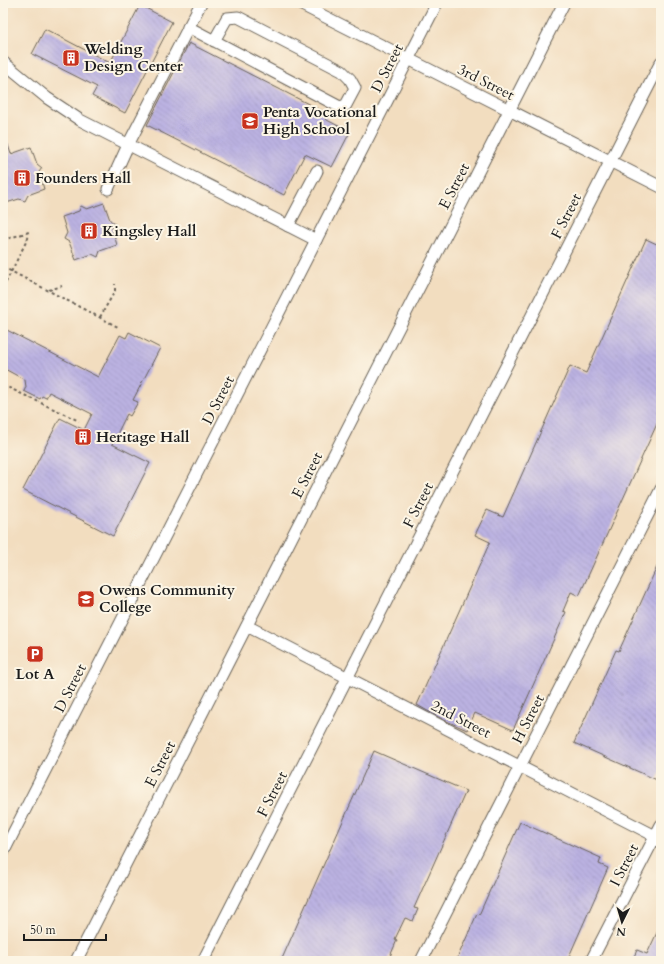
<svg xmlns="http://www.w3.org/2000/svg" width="664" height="964" viewBox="0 0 664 964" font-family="Cardo,serif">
	<defs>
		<pattern id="building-back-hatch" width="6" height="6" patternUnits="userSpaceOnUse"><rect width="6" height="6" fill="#bbb2e2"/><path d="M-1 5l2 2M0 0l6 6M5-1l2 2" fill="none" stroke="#a098c1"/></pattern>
	</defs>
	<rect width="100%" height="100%" fill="#fcf5e5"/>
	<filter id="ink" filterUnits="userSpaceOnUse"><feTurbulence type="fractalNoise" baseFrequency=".025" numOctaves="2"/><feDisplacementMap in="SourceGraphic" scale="8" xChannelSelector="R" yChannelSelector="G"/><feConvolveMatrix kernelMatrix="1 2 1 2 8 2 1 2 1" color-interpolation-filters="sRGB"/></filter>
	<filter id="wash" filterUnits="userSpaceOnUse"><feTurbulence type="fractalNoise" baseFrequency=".012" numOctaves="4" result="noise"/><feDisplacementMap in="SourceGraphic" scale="16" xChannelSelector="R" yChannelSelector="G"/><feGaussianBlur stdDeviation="0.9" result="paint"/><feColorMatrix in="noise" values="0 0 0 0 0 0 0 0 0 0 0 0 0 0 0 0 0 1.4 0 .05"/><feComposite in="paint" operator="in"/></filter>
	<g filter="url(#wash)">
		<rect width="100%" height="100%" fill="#f2ddbf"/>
		<g id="blocks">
			<g fill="url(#building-back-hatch)">
				<path d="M140 5 172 22 125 113 92 96 97 87 32 54 45 29 110 63Z"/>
				<path d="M189 43 328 114 325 119 350 132 332 167 305 154 284 195 147 125Z"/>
				<path d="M3 136H5L11 154 31 147 37 164 42 168 39 172 44 189 28 195 25 201 19 199 3 204Z"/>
				<path d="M104 203 110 220 115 224 112 228 117 245 100 251 98 257 92 254 76 260 69 242 64 239 67 233 62 217 79 211 81 206 87 209Z"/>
				<path d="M646 239 661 246V415L579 596 571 592 563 611 566 612 513 730 475 713 467 730 442 719 417 705 490 542 475 535 487 510 503 517 570 366 586 373Z"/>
				<path d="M3 328 98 377 120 335 126 338 129 332 160 348 133 400 138 402 130 416 127 414 112 444 150 463 113 536 23 490 60 418 84 430 92 414 49 392 46 398 42 396 40 399 24 391 26 387 25 380 3 368Z"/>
				<path d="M661 558V771L657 780 574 743 616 650 619 651Z"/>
				<path d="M374 751 466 791 414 908 418 909 413 921 405 918 395 939 397 940 388 961H281Z"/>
				<path d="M520 822 601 858 599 864 608 868 567 961H456L477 914 479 915Z"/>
				<path d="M661 924V961H632L637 950 647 954Z"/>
			</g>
		</g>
	</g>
	<g filter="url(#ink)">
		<use href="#blocks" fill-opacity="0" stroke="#676055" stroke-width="1"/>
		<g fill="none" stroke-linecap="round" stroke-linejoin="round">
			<defs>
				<g id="minor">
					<path d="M298 3 661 187"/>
					<path d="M188 27 340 107 346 105 355 88 350 79 342 71 238 17 227 18 214 41"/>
					<path d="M3 62 47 98 80 120 316 240"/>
					<path d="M108 189 128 145 201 3"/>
					<path d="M288 226 317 171"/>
					<path d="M247 626 661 839"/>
					<path d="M3 853 437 3"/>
					<path d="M76 961 564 3"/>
					<path d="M203 961 661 62"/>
					<path d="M421 961 661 489"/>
					<path d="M591 961 661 825"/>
				</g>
			</defs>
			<use href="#minor" stroke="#676055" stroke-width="13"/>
			<g stroke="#676055" stroke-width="2" stroke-dasharray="3 3" stroke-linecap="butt">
				<path d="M3 240 29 232"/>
				<path d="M3 267 118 327"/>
				<path d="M3 288 29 236"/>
				<path d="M49 290 62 286"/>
				<path d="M100 317 115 291V284"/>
				<path d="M3 385 79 421"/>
			</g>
			<use href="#minor" stroke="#fff" stroke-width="11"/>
		</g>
	</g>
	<defs>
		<symbol id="building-square" viewBox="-11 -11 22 22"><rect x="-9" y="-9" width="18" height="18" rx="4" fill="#c8321e" stroke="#fcf5e5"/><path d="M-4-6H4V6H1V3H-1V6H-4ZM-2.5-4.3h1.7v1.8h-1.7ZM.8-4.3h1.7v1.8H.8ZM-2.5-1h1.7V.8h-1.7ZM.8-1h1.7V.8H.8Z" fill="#fff"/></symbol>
		<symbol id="school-square" viewBox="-11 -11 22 22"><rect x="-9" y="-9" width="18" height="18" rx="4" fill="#c8321e" stroke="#fcf5e5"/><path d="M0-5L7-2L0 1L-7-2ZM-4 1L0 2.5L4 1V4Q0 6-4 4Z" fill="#fff"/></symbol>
		<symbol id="university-square" viewBox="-11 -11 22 22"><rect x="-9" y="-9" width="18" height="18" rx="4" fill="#c8321e" stroke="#fcf5e5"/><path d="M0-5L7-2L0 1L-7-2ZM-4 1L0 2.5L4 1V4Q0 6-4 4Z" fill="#fff"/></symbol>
		<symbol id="parking-square" viewBox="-11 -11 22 22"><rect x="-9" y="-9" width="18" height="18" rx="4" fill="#c8321e" stroke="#fcf5e5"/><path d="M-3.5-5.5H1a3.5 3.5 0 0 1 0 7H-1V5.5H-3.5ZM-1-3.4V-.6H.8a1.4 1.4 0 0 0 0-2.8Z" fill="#fff"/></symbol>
	</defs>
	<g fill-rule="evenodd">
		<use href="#building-square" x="61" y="48" width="20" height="20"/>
		<use href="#school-square" x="240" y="111" width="20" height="20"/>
		<use href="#building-square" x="12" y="168" width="20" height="20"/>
		<use href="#building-square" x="79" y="221" width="20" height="20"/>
		<use href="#building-square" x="73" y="427" width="20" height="20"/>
		<use href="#university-square" x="76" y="589" width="20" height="20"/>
		<use href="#parking-square" x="25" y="644" width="20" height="20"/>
	</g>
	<g text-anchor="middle" stroke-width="4" stroke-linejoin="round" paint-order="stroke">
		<g font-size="15" font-weight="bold" fill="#1c1c1c" stroke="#fcf5e5" text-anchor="start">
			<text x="84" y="54">Welding<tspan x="84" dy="17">Design Center</tspan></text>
			<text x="263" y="117">Penta Vocational<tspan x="263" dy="17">High School</tspan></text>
			<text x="35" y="183">Founders Hall</text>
			<text x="102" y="236">Kingsley Hall</text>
			<text x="96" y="442">Heritage Hall</text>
			<text x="99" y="595">Owens Community<tspan x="99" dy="17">College</tspan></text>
			<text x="35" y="679" text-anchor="middle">Lot A</text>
		</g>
		<g font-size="15" fill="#1c1c1c" stroke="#fcf5e5">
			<text transform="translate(387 68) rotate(-63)" y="5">D Street</text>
			<text transform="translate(486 82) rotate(27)" y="5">3rd Street</text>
			<text transform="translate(454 186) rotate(-63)" y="5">E Street</text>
			<text transform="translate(566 216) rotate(-63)" y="5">F Street</text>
			<text transform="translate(218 400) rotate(-63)" y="5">D Street</text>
			<text transform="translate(307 475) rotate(-63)" y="5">E Street</text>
			<text transform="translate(418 505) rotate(-63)" y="5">F Street</text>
			<text transform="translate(70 688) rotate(-63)" y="5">D Street</text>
			<text transform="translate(461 719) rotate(27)" y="5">2nd Street</text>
			<text transform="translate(528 719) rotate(-63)" y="5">H Street</text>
			<text transform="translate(160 764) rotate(-63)" y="5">E Street</text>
			<text transform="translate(272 794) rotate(-63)" y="5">F Street</text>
			<text transform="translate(624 865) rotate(-63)" y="5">I Street</text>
		</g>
	</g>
	<rect width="664" height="964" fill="none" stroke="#fcf5e5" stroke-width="16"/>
	<g transform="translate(622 922) rotate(185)" stroke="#fcf5e5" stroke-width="3" paint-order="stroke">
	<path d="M0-3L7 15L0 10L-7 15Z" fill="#1c1c1c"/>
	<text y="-6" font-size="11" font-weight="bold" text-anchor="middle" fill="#1c1c1c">N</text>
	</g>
	<path d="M24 934v6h82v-6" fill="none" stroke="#1c1c1c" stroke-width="2"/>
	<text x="30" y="934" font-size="12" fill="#1c1c1c" stroke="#fcf5e5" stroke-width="3" paint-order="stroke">50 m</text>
</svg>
